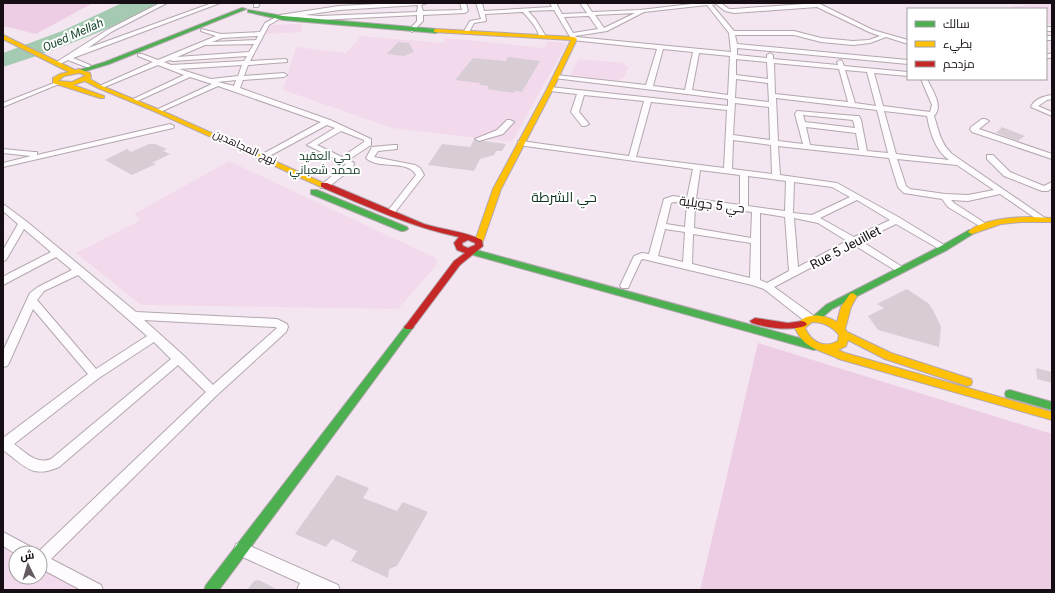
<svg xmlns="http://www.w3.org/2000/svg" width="1055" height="593" viewBox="0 0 1055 593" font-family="Roboto,Cairo,sans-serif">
	<rect width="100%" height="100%" fill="#f4e6f0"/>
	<g fill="#f2daec">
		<path d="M1039 3H1045L1052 6V25L1046 23V9H1015L1011 7Z"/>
		<path d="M302 24 301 32 266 34 270 25Z"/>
		<path d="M361 36 443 43 446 38 544 48 548 41 567 43 512 142 392 128 283 90 296 47 346 53Z"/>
		<path d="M578 59 625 63V66H629L624 78H621L620 81 571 75Z"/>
		<path d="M229 161 436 258 437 264 398 309 141 305 76 253 141 220 134 214Z"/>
		<path d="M3 547 16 554V577H40V567L84 590H3Z"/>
	</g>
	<g fill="#edcde4">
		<path d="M3 3H93L36 34 3 26Z"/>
		<path d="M758 343 1052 434V590H700Z"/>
	</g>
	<path fill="#a4cbb2" d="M122 3H159C110 30 56 50 3 67V53L62 31Z"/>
	<g fill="#d8cdd5">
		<path d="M398 42 409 43 414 52 404 56 387 54Z"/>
		<path d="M508 57 540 61 522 92 515 91 514 93 487 89 489 86 479 85 480 83 455 80 473 58 506 61Z"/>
		<path d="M1002 127 1025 136 1018 141 996 133Z"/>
		<path d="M474 140 478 142 484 141 506 144 502 151H496L494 155 480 159 474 171 428 165 442 144 470 147Z"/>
		<path d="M149 144H155L167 149 163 151 170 154 152 163 156 164 132 175 105 160 127 149 131 152Z"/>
		<path d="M907 289 928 303 933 310 941 327 939 347 878 330 868 316 884 308 877 304Z"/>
		<path d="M1036 368 1052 372V383L1037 379Z"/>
		<path d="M337 475 369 488 363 498 397 511 403 502 428 512 397 566 389 569 388 578 351 561 357 551 332 539 326 547 295 534Z"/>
		<path d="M259 580 278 590H247L254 581Z"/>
	</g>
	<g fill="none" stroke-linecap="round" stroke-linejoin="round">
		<defs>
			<g id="street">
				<path d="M160 3H167L111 32 88 48 212 3H220L73 58 90 65V67H86L68 60 58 65 55 63 107 30Z"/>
				<path d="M254 3H260L258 7H254Z"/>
				<path d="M397 3H427L421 5 423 11 462 10 460 3H466L468 11 465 13 423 15V21L412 32 409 30 417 21V15L320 20 293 17 281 18 269 25 250 61 285 59 287 60V62L248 65 244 76 284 73 287 75 284 77 243 80 240 88 330 120 371 139V145L348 160 354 163 353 168 327 188H321L320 186 346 164 307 145 335 128 327 125 262 160 258 158 259 156 321 122 218 86 160 112H156V110L212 84 190 77 135 102H131V100L184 75 158 65 102 88 97 87 153 62 138 56V54H142L158 60 216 36 201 31V29L221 34 260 32 265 23 280 15 339 6ZM418 5 417 12 320 16 305 15 339 10ZM258 36 256 40 212 42 222 38ZM254 44 249 52 177 57 205 45ZM247 56 244 61 171 65 164 62 170 60 173 61ZM242 65 238 76 211 79 179 69ZM236 80 234 86 218 82ZM341 131 364 140V142L342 157 317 145Z"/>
				<path d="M476 3H482L484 11 552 7 550 3H556L562 14 587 13 580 3H586L592 12 640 10 700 3H721L729 9H734L818 3 873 30 908 40V44L886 37 870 43 853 45 821 42 794 35H735L737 44 908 60V64L737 48V55L767 58V55L770 53 773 55V59L838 65 837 62 840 60 842 61 844 66 908 72V76L874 73 883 106 930 112 932 105 921 79H927C932 90 944 106 934 116 939 131 940 143 952 154L1045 218 1044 220H1038L1000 194 968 201 951 200 954 203 988 225 987 227H981L948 207 942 199 904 193 898 187 889 158 778 146 780 175 837 183 900 218 949 248 944 251 941 250 896 224 861 241 904 268 906 270 904 272H898L854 245 774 287 814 316 815 319 814 322H806L764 289 752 285 643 259 641 260 628 288H622L620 286 634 256 642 253 649 254 664 199 673 196 687 198 693 169 518 145V141H521L629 156 644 101 584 95 579 112 589 124 585 126H582L571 112 577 94 550 91 547 89 550 87 728 106V99L554 78 553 77 556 75 646 85 657 49 572 40 554 10 528 11 536 20 545 35 543 38H539C539 29 529 19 523 12L485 14 486 21 474 23 468 34H464L463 33 470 21 481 19ZM716 4 725 11 734 13 817 7 869 32 880 36 869 40 853 41 821 38 794 31H734L712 5ZM707 5 729 33 731 52 576 37 575 36 607 31 644 12ZM635 13 604 28 595 15ZM589 16 598 29 573 33 564 17ZM663 49 693 52 685 90 653 86ZM699 53 730 56 728 95 692 90ZM736 59 767 62 768 79 736 75ZM774 63 839 69 848 102 775 94ZM845 70 867 72 876 106 855 103ZM736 79 768 83 769 102 735 98ZM776 98 877 110 888 153 867 151 861 120 859 116H856L797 111 795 114 803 144 778 141ZM651 102 727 110 724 168 636 157ZM735 103 769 107 770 140 733 135ZM884 111 927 116C930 132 935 150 949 160L896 154ZM803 115 853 120 855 128 805 122ZM806 127 856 133 859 150 810 145ZM733 140 771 145 772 174 732 169ZM897 159 957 165 994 190 968 195 945 194 910 189 906 186ZM700 170 740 175V205L696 199ZM748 176 786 181 785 211 748 206ZM794 182 832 187 850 197 812 215 793 213ZM857 200 890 220 854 237 820 218ZM674 202 687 203 685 227 666 224 671 203ZM695 204 752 212 751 238 694 228ZM760 213 785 217 789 271 767 283 760 280ZM794 218 818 223 847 241 798 267ZM665 229 685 232 683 262 658 256ZM693 234 751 243 750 278 692 264Z"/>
				<rect x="1046" y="27" width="6" height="4"/>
				<rect x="1046" y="36" width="6" height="4"/>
				<path d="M1052 53V57L1046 59V55Z"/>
				<path d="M54 83 59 84 3 107V103Z"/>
				<path d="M1052 95V99L1047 100 1038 106 1052 112V116L1031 107C1034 99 1044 96 1052 95Z"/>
				<path d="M982 119H985L989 121 979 129 1052 154V159L972 132 970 129 971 127Z"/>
				<path d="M507 120H510L514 122 503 134 479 141 475 139 497 130Z"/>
				<path d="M170 124 174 126 173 128 3 167V163L31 156 3 153V149L34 152H37V155Z"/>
				<path d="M394 145H397V149L378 151 374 157 415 165 420 168 424 175 393 215 390 216 386 213 416 175C408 159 378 170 366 158L372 147Z"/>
				<path d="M987 155H993L1010 172 1044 186 1052 182V188L1048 191H1042L1004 176 987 159Z"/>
				<path d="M3 204 26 221 136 312 277 319 287 324 288 327 286 332 217 395 51 559 101 585 103 590H81L40 568V553H37L206 392 178 365 59 467C32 479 25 466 3 450V438L88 374 33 309 9 363 7 366 3 367V351L30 293 38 287 72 270 56 257 3 285V277L8 274 51 252 24 229 6 260 3 261V250L18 224 3 211ZM78 275 147 336 96 369 37 300 44 291ZM144 320 275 327 277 328 213 385 183 355ZM154 342 171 359 51 459C36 465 25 452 14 444L99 378Z"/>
				<path d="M3 532 33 548 35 553 16 554 3 546Z"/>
				<path d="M241 542 338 585 340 590 313 589V590H297L300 583 236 554 234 549 236 544Z"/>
			</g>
			<g id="fast">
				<path d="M242 8 246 9 109 64 79 73 76 71 105 62Z"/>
				<path d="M248 10 283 16 436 29 439 31 436 33 283 20 248 12Z"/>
				<path d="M311 190H317L407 227 408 229 404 231H401L311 194Z"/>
				<path d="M969 230H972L976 232 947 250 832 309 818 321 815 322 810 319 826 305 941 246Z"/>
				<path d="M469 248 814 342 817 343 819 346 817 349 814 350 466 253 465 251 466 249Z"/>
				<path d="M409 324 412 325 414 327 412 329 219 590H204L206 585 406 325Z"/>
				<path d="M1010 390 1052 402V410L1006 397 1005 394 1006 391Z"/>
			</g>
			<g id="slow">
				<path d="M436 29 574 37 577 39 553 89 501 189 483 241 479 244 475 241 493 189 547 89 571 40 434 32V30Z"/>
				<path d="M3 35 75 70 79 69 90 73 91 77 90 79 102 86 160 110 328 185 327 187H321L156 112 98 88 85 81 73 85 104 96V98H100L53 83V78L60 74 69 72 3 39ZM79 73 85 75V76L72 82 58 81 64 76Z"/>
				<path d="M1031 217 1052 218V222H1021L1001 224 972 234 968 232C981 219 1014 217 1031 217Z"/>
				<path d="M853 293 857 296 851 307 845 329 847 332 891 353 971 379 972 382 971 385 967 386 885 359 848 340 846 346 838 350 845 353 1052 412V420L839 359C819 349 805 350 795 328 804 311 823 314 837 322L841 307 850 294ZM812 322C823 322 832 326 839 335L838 341C824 349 811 342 805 328Z"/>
			</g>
			<g id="jam">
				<path d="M321 183H327L424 224C443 230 464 231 482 240L483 246 460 265 412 329H406L404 327 406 325 454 261 465 253 457 250 454 243 459 237C411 227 366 206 321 187ZM468 240 475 243V245L468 248 463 246 462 243Z"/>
				<path d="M755 318 788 323 802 321 805 322 807 324 805 326C789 331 768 328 752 323L750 321Z"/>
			</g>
		</defs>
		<use href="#street" stroke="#b3a7af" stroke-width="2"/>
		<use href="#fast" stroke="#b3a7af" stroke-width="2"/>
		<use href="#slow" stroke="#b3a7af" stroke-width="2"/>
		<use href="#jam" stroke="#b3a7af" stroke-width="2"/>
		<use href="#street" fill="#fdfbfd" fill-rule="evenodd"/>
		<use href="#fast" fill="#4caf50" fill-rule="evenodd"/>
		<use href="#slow" fill="#ffc107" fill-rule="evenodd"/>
		<use href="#jam" fill="#c62828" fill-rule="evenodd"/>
	</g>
	<g text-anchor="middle" stroke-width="4" stroke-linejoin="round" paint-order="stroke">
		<g font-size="11" fill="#170e15" stroke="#fff">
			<text transform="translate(245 147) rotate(25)" y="4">نهج المجاهدين</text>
		</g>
		<g font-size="12" font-style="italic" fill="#17462b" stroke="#fff">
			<text transform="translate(73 35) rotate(-24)" y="4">Oued Mellah</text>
		</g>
		<g font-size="12" fill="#103721" stroke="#fff">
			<text x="325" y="160">حي العقيد<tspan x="325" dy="14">محمد شعباني</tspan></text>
		</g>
		<g font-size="13" fill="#170e15" stroke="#fff">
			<text transform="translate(712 204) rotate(7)" y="5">حي 5 جويلية</text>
			<text transform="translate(845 247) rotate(-28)" y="5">Rue 5 Jeuillet</text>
		</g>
		<g font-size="14" fill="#103721" stroke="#fff">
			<text x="564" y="202">حي الشرطة</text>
		</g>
	</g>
	<rect width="1055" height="593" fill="none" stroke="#170e15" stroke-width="8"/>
	<rect x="907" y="8" width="140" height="72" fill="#ffffff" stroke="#a29fa1"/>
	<rect x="915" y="21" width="20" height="6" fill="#4caf50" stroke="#a29fa1"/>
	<text x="943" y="28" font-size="12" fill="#170e15">سالك</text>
	<rect x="915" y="41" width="20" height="6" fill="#ffc107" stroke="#a29fa1"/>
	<text x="943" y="48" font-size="12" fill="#170e15">بطيء</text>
	<rect x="915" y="61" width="20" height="6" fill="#c62828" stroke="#a29fa1"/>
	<text x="943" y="68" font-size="12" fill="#170e15">مزدحم</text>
	<g transform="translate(28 565) rotate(355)"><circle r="19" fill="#ffffff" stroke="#a29fa1"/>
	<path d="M0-3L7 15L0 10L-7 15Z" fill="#645a62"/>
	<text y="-6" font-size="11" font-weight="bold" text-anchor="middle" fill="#170e15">ش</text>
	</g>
</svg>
